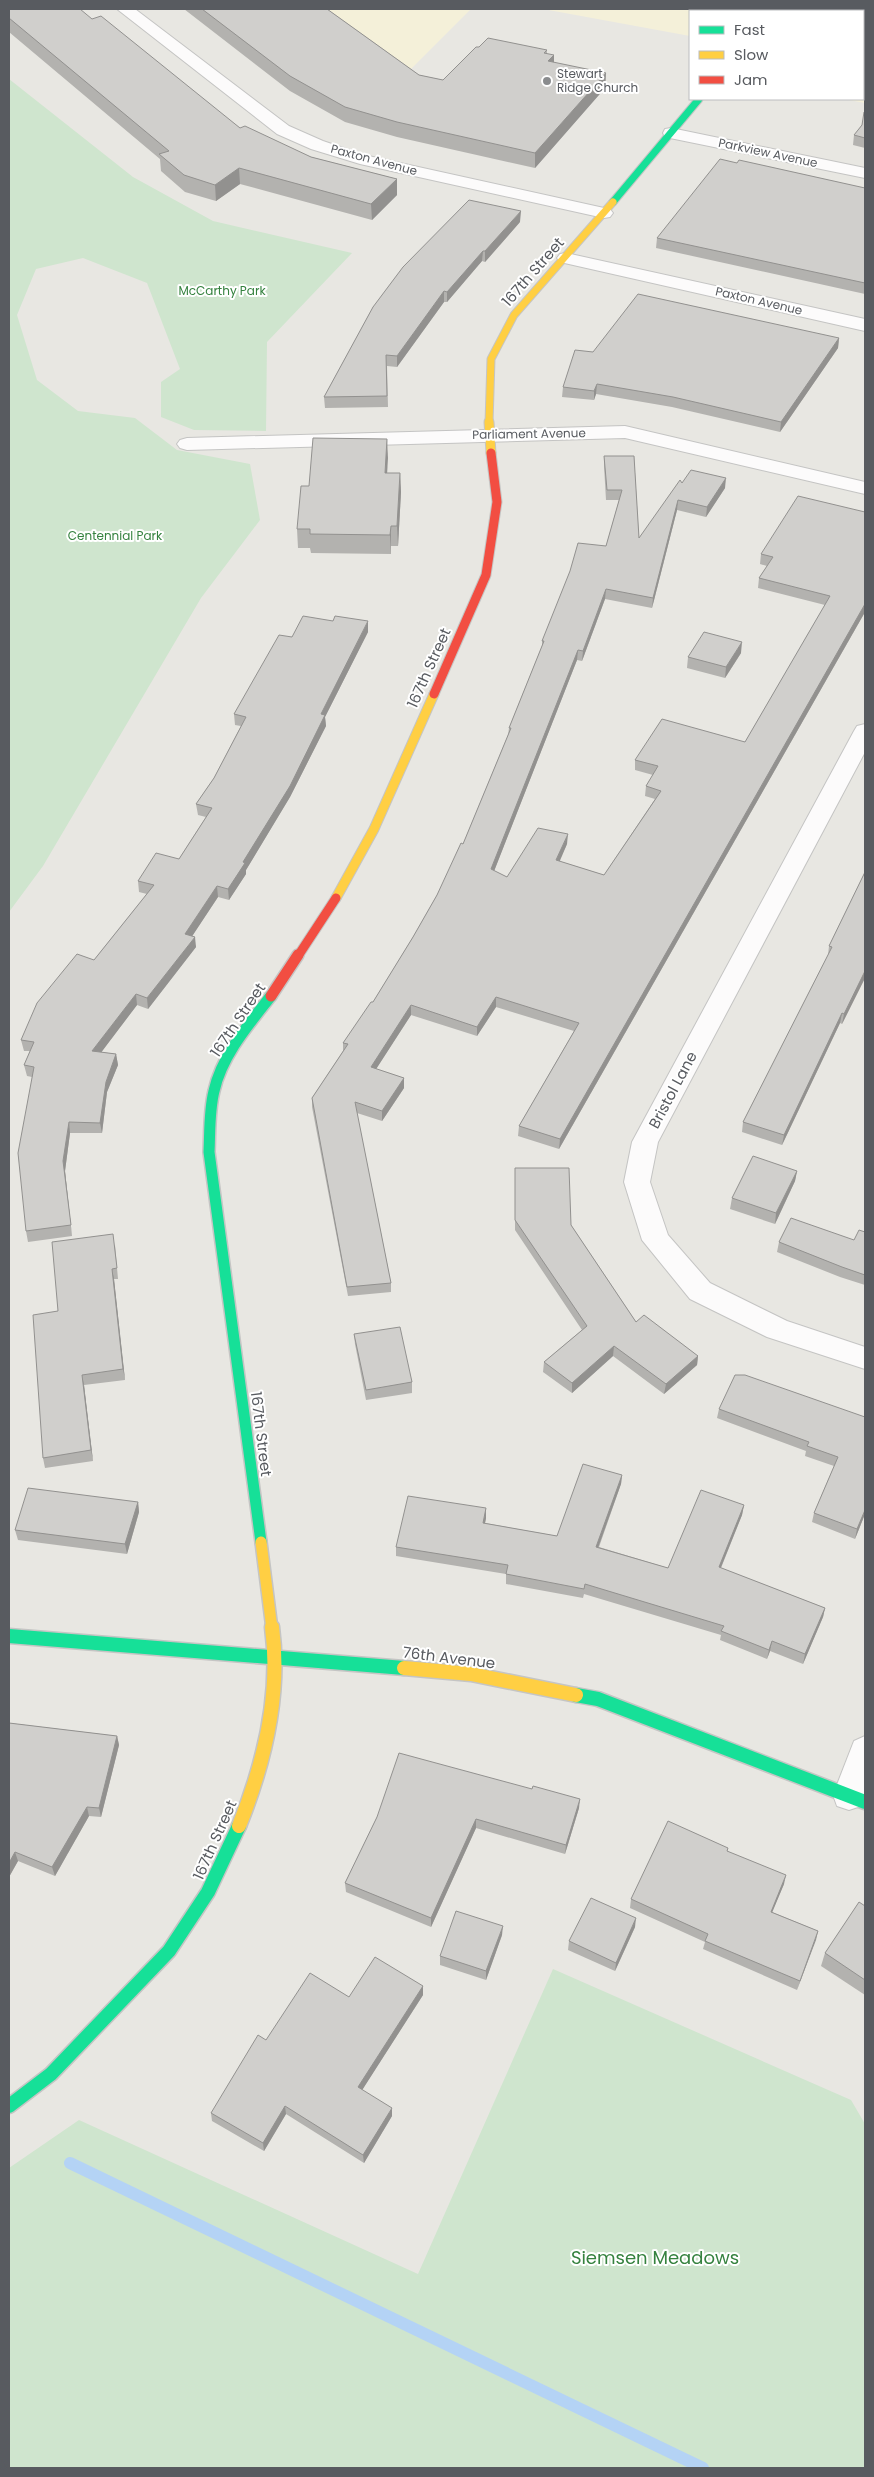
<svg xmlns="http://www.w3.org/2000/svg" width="874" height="2477" viewBox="0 0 874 2477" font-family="Poppins,sans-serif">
	<rect width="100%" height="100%" fill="#e8e7e2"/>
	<g fill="#f4f0d9">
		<path d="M322 9H471L406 74Z"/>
		<path d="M543 9H754L752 11H690V36Z"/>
		<path d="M806 9H865V103L844 99H863V11H805Z"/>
	</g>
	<g fill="#cfe5ce">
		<path d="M9 79 133 177 213 221 352 253 267 342 266 431 194 430 161 417V382L180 369 147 283 83 258 36 269 17 315 37 380 78 411 135 418 177 450 250 464 260 520 201 598 43 866 9 912Z"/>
		<path d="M553 1969 851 2100 865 2124V2468H9V2168L79 2120 418 2274Z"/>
	</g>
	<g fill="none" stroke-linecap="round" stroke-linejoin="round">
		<path stroke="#b4d3f5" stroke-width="12" d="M70 2163 703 2468"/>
		<defs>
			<g id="street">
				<path d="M117 9H135L289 126 323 141 364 155 604 208 610 209 613 213 610 217 604 218 360 164 311 149 277 134Z"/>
				<path d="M671 128 865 168V178L665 137 663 133 665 129Z"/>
				<path d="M566 253 865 319V331L560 262 557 258 560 254Z"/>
				<path d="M625 426 865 482V494L625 438 187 450 180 448 177 444 180 440 187 438Z"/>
				<path d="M865 724V752L658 1142 650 1182 668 1235 710 1283 787 1321 865 1347V1369L767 1337 690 1299 642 1240 624 1182 632 1142 854 731 857 726Z"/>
				<path d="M865 1736V1795L861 1806 849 1810 837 1806 833 1795 854 1741Z"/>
			</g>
			<path id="fast-far2" d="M613 202 699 99"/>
			<path id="fast-far1" d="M261 1542 209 1152C210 1132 209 1111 214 1091 222 1055 249 1024 271 996"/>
			<g id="fast">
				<path d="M9 1636 404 1668"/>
				<path d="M576 1695 598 1699 865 1802"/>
				<path d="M9 2106 51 2074 169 1951 208 1892 239 1826"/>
			</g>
			<path id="slow-far3" d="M489 423 491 359 514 315 613 202"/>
			<g id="slow-far2">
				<path d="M489 422 491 453"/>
				<path d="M336 898 374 829 434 694"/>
			</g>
			<path id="slow-far1" d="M261 1542 272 1629"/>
			<g id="slow">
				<path d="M404 1668 471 1674 576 1695"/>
				<path d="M239 1826C264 1764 281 1694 272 1627"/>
			</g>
			<path id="jam-far2" d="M772 11 774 9"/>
			<g id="jam-far1">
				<path d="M434 694 486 575 497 502 491 453"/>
				<path d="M298 956 336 898"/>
			</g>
			<path id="jam" d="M271 996 298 955"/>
		</defs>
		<use href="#street" stroke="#c4c4c3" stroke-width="2"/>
		<use href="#fast-far2" stroke="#c5c5c4" stroke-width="9"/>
		<use href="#fast-far1" stroke="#c5c5c4" stroke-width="14"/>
		<use href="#fast" stroke="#c5c5c4" stroke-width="17"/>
		<use href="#slow-far3" stroke="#c5c5c4" stroke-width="9"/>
		<use href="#slow-far2" stroke="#c5c5c4" stroke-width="11"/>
		<use href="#slow-far1" stroke="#c5c5c4" stroke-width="14"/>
		<use href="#slow" stroke="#c5c5c4" stroke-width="17"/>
		<use href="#jam-far2" stroke="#c5c5c4" stroke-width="9"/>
		<use href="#jam-far1" stroke="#c5c5c4" stroke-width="11"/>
		<use href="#jam" stroke="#c5c5c4" stroke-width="14"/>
		<use href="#street" fill="#fcfbfb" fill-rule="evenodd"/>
		<use href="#fast-far2" stroke="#16e098" stroke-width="7"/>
		<use href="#fast-far1" stroke="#16e098" stroke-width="11"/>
		<use href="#fast" stroke="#16e098" stroke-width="14"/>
		<use href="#slow-far3" stroke="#ffcf43" stroke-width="7"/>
		<use href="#slow-far2" stroke="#ffcf43" stroke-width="9"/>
		<use href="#slow-far1" stroke="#ffcf43" stroke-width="11"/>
		<use href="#slow" stroke="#ffcf43" stroke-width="14"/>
		<use href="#jam-far2" stroke="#f24e42" stroke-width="7"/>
		<use href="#jam-far1" stroke="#f24e42" stroke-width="9"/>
		<use href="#jam" stroke="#f24e42" stroke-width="11"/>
	</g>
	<g fill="#b3b2af">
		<path d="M9 9 92 19 240 128 311 157 397 179V195L372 220 240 184 216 201 185 192 161 171 160 159 9 32Z"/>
		<path d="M184 9H327L419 75 443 80 479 47 547 50V54L554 63 606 73 605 88 535 168 397 137 345 122 290 91Z"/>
		<path d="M863 30H865V71L863 70Z"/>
		<path d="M865 112V148L853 145 854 135 862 125Z"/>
		<path d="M865 188V294L656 248 657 238Z"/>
		<path d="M520 222 485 262 482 261 447 302H444L397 367 387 366 388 407 325 408 324 397 373 307Z"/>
		<path d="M839 338 838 348 780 432 672 407 596 394 594 400 562 397 563 387 593 352Z"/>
		<path d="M387 439V473H400L401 492 398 546H391V554L311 553 310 548H298L297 529 309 486Z"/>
		<path d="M604 456H634L639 538 682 483 725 488 706 517 677 510 652 608 605 599 582 661 577 660 494 871 507 877 567 844 559 861 604 875 655 799 645 796 646 786 653 775 635 770V760L745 742 825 605 758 588 759 578 767 566 760 564 761 554 865 512V612L559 1149 518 1136 519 1126 574 1031 496 1007 477 1036 411 1015 376 1069 404 1078V1088L382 1121 357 1113 391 1283V1292L348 1296 312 1107V1098L343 1051V1043L373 1002 413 937 437 895 463 844 508 735 509 728 542 646V641L606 546 619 500H606L604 466Z"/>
		<path d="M368 632 325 717 326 726 290 797 246 870V874L229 900 218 897 192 936 196 947 148 1009 137 1005 101 1052 116 1054 118 1065 107 1092 102 1133H70L65 1171 72 1236 28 1242 26 1231 32 1077 27 1076 24 1065 30 1051H24L21 1040 94 960 147 894 139 892 138 881 179 859 206 817 198 815 196 804 214 778 241 726 235 725 234 714 292 637Z"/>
		<path d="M741 653 725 678 687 668 688 657Z"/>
		<path d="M865 872V978L842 1024 840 1023 782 1145 742 1132 743 1122 828 955 829 946Z"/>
		<path d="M515 1168 571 1225 636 1322 698 1356 697 1365 664 1394 613 1356 572 1393 543 1372 544 1362 582 1330 515 1230Z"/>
		<path d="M797 1171 795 1181 775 1224 730 1209 732 1198Z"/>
		<path d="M865 1232V1285L840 1277 777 1252 779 1242 854 1240Z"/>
		<path d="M115 1245 118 1279H114L125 1380 84 1385 93 1461 45 1468 43 1458 58 1311Z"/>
		<path d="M354 1334 412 1382V1393L366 1400 355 1344Z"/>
		<path d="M719 1409 865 1417V1514L855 1539 812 1522 814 1513 834 1466 805 1456 806 1451 717 1418Z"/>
		<path d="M622 1475 621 1484 599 1547 668 1568 744 1505 742 1515 721 1568 825 1608 823 1617 803 1664 770 1651 767 1659 720 1640 721 1635 584 1594 583 1598 506 1584V1574L396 1556V1547L486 1508V1518L485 1523 557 1536Z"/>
		<path d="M138 1502 139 1512 127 1554 18 1540 15 1530Z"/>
		<path d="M9 1723 117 1736 119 1745 101 1817 89 1816 55 1876 18 1861 9 1877Z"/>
		<path d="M579 1808 565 1854 476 1828 431 1927 346 1892 345 1883 377 1817Z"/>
		<path d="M728 1848 727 1851 784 1884 772 1912 818 1931 797 1990 703 1949 705 1942 630 1908 631 1899Z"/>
		<path d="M865 1906V1995L821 1966 825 1953Z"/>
		<path d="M635 1927 615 1971 568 1950 569 1941Z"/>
		<path d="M502 1935 486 1980 440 1965V1956Z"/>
		<path d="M423 1986V1995L362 2090 392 2116 364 2163 286 2114 264 2151 212 2121 211 2113 266 2040 349 1997Z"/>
	</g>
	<g fill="#92918f">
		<path d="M554 55V70L548 61Z"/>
		<path d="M606 73 605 88 535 168V153Z"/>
		<path d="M239 168 240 184 216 201 215 185Z"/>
		<path d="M397 179V195L372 220 371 204Z"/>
		<path d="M521 211 520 222 485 262V251Z"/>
		<path d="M483 251 482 261 447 302V292Z"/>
		<path d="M444 291V302L397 367V356Z"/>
		<path d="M839 338 838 348 780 432 781 422Z"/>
		<path d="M597 384 596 394 594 400V391Z"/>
		<path d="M387 439 388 458 386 492 385 473Z"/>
		<path d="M400 473 401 492 398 546 397 526Z"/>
		<path d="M726 478 725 488 706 517 707 507Z"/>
		<path d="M678 500 677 510 652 608 653 598Z"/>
		<path d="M391 526V554L390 535Z"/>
		<path d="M606 589 605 599 582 661 583 651Z"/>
		<path d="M865 604V612L559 1149 560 1139Z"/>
		<path d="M368 621V632L325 717 326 726 290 797 246 870V874L229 900 228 889 321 714Z"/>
		<path d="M742 642 741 653 725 678 726 667Z"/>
		<path d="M578 650 577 660 491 879V869Z"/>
		<path d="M568 834 567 844 556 870V860Z"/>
		<path d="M217 886 218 897 187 944 185 934Z"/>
		<path d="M195 937 196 947 148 1009 147 998Z"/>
		<path d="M865 971V978L842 1024 844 1014Z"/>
		<path d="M136 994 137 1005 94 1062 92 1051Z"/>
		<path d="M496 997V1007L477 1036V1027Z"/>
		<path d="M411 1005V1015L371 1077V1067Z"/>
		<path d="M842 1013 840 1023 782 1145 784 1135Z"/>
		<path d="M116 1054 118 1065 107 1092 102 1133 100 1123 106 1082Z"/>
		<path d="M404 1078V1088L382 1121V1111Z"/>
		<path d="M69 1122 70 1133 65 1171 72 1236 63 1161Z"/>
		<path d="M797 1171 795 1181 775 1224 776 1213Z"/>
		<path d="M112 1269 114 1279 125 1380 123 1369Z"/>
		<path d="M614 1346 613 1356 572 1393V1383Z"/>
		<path d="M698 1356 697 1365 664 1394 666 1384Z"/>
		<path d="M82 1375 84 1385 93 1461 91 1450Z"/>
		<path d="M622 1475 621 1484 595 1556 596 1547Z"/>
		<path d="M138 1502 139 1512 127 1554 125 1544Z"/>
		<path d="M744 1505 742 1515 717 1577 719 1567Z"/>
		<path d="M486 1508V1518L483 1533V1523Z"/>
		<path d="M865 1510V1514L855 1539 857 1529Z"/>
		<path d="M825 1608 823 1617 803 1664 805 1654Z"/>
		<path d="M772 1641 770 1651 767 1659 769 1650Z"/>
		<path d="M117 1736 119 1745 101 1817 99 1808Z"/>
		<path d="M580 1799 579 1808 565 1854 566 1845Z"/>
		<path d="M87 1807 89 1816 55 1876 52 1867Z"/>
		<path d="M476 1819V1828L431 1927V1918Z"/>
		<path d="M15 1852 18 1861 9 1877V1863Z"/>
		<path d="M786 1875 784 1884 769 1920 771 1912Z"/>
		<path d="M636 1918 635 1927 615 1971 616 1963Z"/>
		<path d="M503 1926 502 1935 486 1980V1971Z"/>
		<path d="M818 1931 816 1940 797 1990 800 1981Z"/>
		<path d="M423 1986V1995L359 2095 358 2087Z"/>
		<path d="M285 2106 286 2114 264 2151 263 2143Z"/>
		<path d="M392 2108V2116L364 2163 363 2155Z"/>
	</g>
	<g fill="#d0cfcc" stroke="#92918f">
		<path d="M9 9H80L92 19 101 16 240 128 245 126 311 157 397 179 371 204 239 168 215 185 184 175 159 154 169 151 9 18Z"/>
		<path d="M202 9H327L419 75 443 80 476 47H479L488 38 547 50 544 53 554 55 548 61 606 73 535 153 397 122 345 107 290 76Z"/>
		<rect x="863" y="30" width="2" height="26"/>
		<path d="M864 112H865V138L854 135 862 125Z"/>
		<path d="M720 159 737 163 739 160 865 188V283L657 238Z"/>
		<path d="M469 200 521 211 485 251H483L447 292 444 291 397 356 386 355 387 396 324 397 373 307 403 267Z"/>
		<path d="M638 294 839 338 781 422 673 397 597 384 594 391 563 387 575 350 593 352Z"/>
		<path d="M313 438 387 439 385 473H400L397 526H391L390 535 310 534V529H297L301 486H309Z"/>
		<path d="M604 456H634L639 538 680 480 682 483 691 470 726 478 707 507 678 500 653 598 606 589 583 651 578 650 491 869 507 877 538 828 568 834 556 860 604 875 661 791 646 786 658 766 635 760 662 719 745 742 830 596 759 578 773 557 761 554 798 496 865 512V604L560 1139 519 1126 579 1023 496 997 477 1027 411 1005 371 1067 404 1078 382 1111 355 1102 391 1283 347 1287 312 1098 348 1044 343 1043 371 1002H373L413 937 437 895 461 843 463 844 511 728H509L544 641H542L570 571 578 543 606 546 622 490H607Z"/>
		<path d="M303 616 333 621 335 616 368 621 321 714 325 715 290 786 243 862 245 863 228 889 217 886 185 934 195 937 147 998 136 994 92 1051 116 1054 106 1082 100 1123 69 1122 63 1161 71 1225 26 1231 18 1153 34 1067 24 1065 34 1042 21 1040 37 1003 77 954 94 960 154 885 138 881 156 853 179 859 212 808 196 804 214 778 246 717 234 714 279 635 292 637Z"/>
		<path d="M704 632 742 642 726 667 688 657Z"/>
		<path d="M865 872V971L844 1014 842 1013 784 1135 743 1122 832 947 829 946Z"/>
		<path d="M753 1156 797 1171 776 1213 732 1198Z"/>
		<path d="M515 1168H569L571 1225 636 1322 644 1315 698 1356 666 1384 614 1346 572 1383 544 1362 587 1326 515 1220Z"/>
		<path d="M791 1218 854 1240 859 1230 865 1232V1275L842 1267 779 1242Z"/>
		<path d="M113 1234 117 1268 112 1269 123 1369 82 1375 91 1450 43 1458 33 1315 58 1311 52 1242Z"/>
		<path d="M400 1327 412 1382 366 1390 354 1334Z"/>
		<path d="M735 1375H745L865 1417V1510L857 1529 814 1513 838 1457 807 1446 809 1442 719 1409Z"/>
		<path d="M583 1464 622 1475 596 1547 668 1568 701 1490 744 1505 719 1567 825 1608 805 1654 772 1641 769 1650 721 1631 724 1626 585 1584 584 1589 506 1574 508 1565 396 1547 408 1496 486 1508 483 1523 557 1536Z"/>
		<path d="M28 1488 138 1502 125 1544 15 1530Z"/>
		<path d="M9 1723 117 1736 99 1808 87 1807 52 1867 15 1852 9 1863Z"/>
		<path d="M399 1753 532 1789 533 1786 580 1799 566 1845 476 1819 431 1918 345 1883 377 1817Z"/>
		<path d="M668 1821 728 1848 727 1851 786 1875 771 1912 818 1931 800 1981 705 1941 708 1934 631 1899Z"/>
		<path d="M591 1898 636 1918 616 1963 569 1941Z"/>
		<path d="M859 1902 865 1906V1980L825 1953Z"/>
		<path d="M456 1911 503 1926 486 1971 440 1956Z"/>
		<path d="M375 1957 423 1986 358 2087 392 2108 363 2155 285 2106 263 2143 211 2113 258 2035 266 2040 310 1973 349 1997Z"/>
	</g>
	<circle fill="#8a8c8e" stroke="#fff" stroke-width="2" cx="547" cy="81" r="5"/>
	<g text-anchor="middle" stroke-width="4" stroke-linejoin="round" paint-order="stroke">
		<g font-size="12" fill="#585b60" stroke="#fff" text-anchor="start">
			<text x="557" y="78">Stewart<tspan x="557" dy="14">Ridge Church</tspan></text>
		</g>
		<g font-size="12" fill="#585b60" stroke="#fff">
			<text transform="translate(768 153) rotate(12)" y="4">Parkview Avenue</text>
			<text transform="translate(374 160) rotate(15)" y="4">Paxton Avenue</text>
			<text transform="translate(759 301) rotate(13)" y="4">Paxton Avenue</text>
			<text transform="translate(529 434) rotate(-1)" y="4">Parliament Avenue</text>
		</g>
		<g font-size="12" fill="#35823f" stroke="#fff">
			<text x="222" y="295">McCarthy Park</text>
			<text x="115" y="540">Centennial Park</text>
		</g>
		<g font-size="15" fill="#585b60" stroke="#fff">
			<text transform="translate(533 272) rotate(-49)" y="5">167th Street</text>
			<text transform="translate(429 668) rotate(-66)" y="5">167th Street</text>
			<text transform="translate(238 1020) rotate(-56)" y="5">167th Street</text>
			<text transform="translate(673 1090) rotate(-62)" y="5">Bristol Lane</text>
			<text transform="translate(261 1434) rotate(83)" y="5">167th Street</text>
			<text transform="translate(449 1658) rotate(7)" y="5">76th Avenue</text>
			<text transform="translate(215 1840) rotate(-66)" y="5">167th Street</text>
		</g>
		<g font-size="18" fill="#35823f" stroke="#fff">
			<text x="655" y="2264">Siemsen Meadows</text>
		</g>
	</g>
	<rect width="874" height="2477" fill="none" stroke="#585b60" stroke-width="20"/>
	<rect x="689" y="10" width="175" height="90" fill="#ffffff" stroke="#bcbdbf"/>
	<rect x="699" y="26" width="25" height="8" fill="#16e098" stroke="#bcbdbf"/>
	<text x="734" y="35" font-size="15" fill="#585b60">Fast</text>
	<rect x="699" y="51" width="25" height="8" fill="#ffcf43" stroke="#bcbdbf"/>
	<text x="734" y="60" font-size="15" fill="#585b60">Slow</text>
	<rect x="699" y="76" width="25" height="8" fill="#f24e42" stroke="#bcbdbf"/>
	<text x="734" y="85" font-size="15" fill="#585b60">Jam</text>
</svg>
